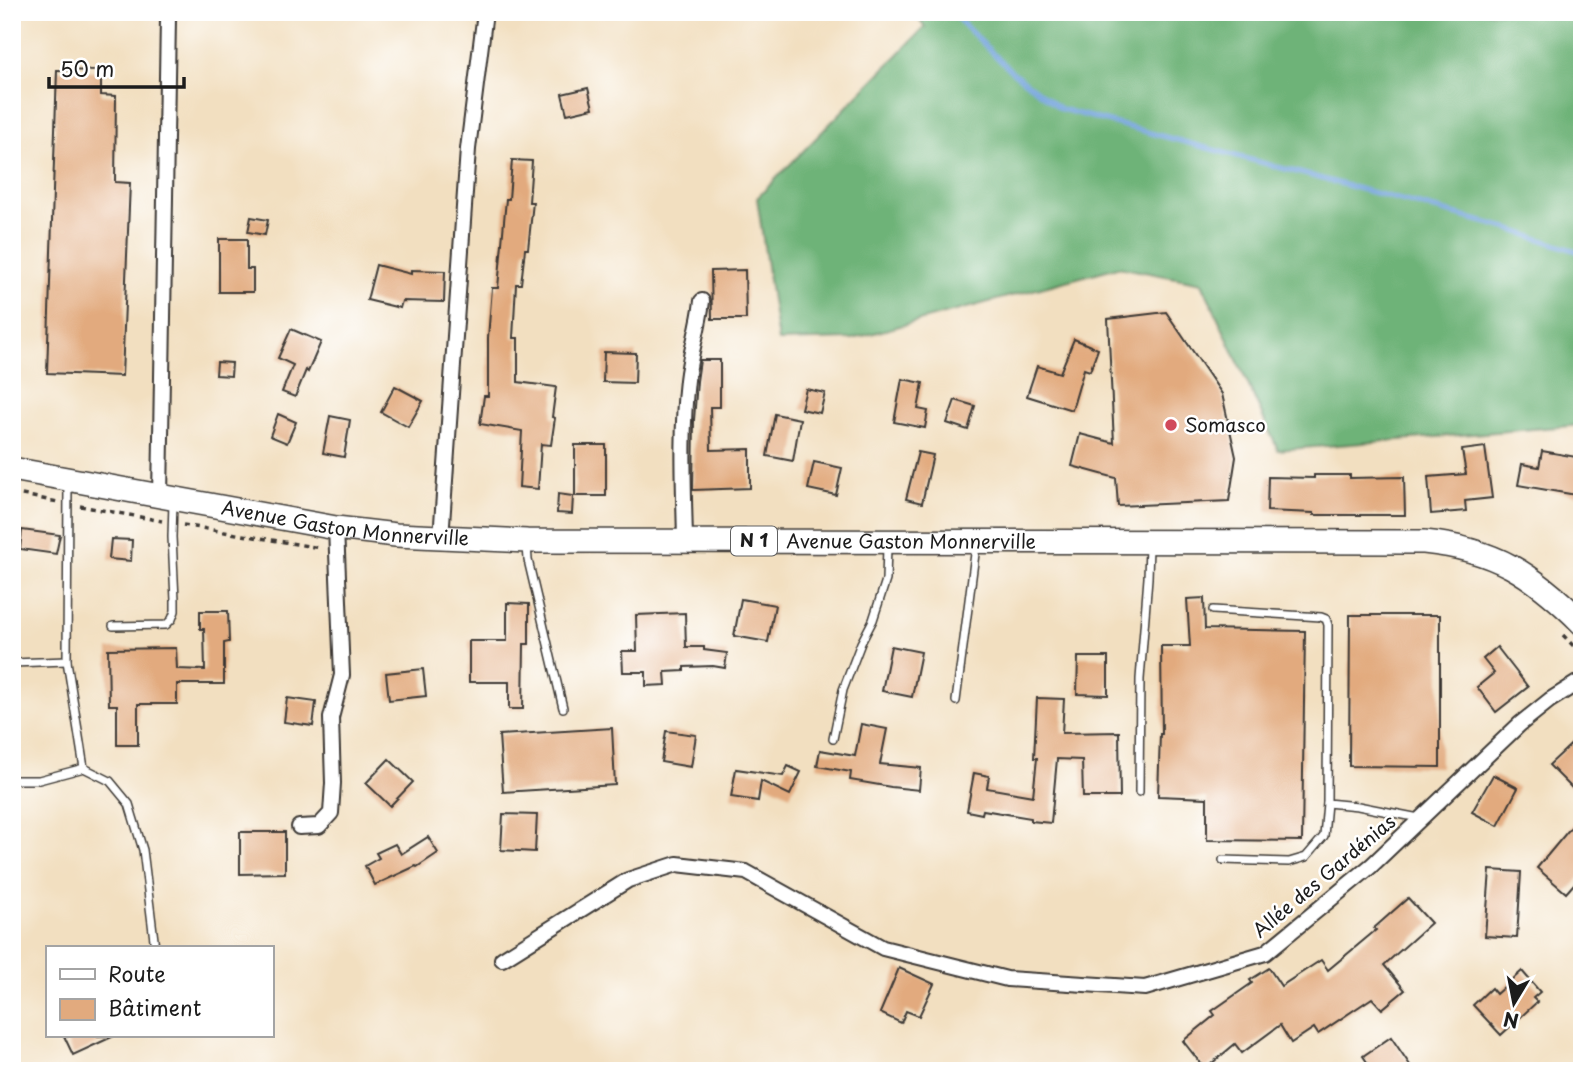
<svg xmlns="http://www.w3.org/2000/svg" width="1594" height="1083" viewBox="0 0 1594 1083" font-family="'Playpen Sans',sans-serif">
	<rect width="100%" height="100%" fill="#fff"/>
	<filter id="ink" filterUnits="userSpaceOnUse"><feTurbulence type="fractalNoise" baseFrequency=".0143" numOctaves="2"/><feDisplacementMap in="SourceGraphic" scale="14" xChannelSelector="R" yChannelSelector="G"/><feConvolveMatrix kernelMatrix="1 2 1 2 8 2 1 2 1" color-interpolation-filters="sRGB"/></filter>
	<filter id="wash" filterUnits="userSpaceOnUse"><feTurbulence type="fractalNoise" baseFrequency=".00686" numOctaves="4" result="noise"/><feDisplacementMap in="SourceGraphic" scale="28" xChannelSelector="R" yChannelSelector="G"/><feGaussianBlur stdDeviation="1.57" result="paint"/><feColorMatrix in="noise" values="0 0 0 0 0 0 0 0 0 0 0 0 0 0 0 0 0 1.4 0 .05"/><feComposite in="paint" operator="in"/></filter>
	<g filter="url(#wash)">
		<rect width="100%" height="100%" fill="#f2dfc0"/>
		<path fill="#6eb378" stroke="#45684a" stroke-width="2" d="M914 12H1582V425L1278 450 1202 283 1118 267 852 339 778 341 757 198 925 27Z"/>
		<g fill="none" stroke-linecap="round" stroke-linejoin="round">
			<path stroke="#71a2dc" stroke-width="5" d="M951 12 1011 71 1061 109 1506 228 1582 253"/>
		</g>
		<g id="blocks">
			<g fill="#e2aa7e">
				<path d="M57 70 101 71V95L116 96 115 182 130 183 122 376 47 373Z"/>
				<path d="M588 88 593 108 567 114 562 94Z"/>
				<path d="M512 160 532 161 529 202H533L528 249H525L521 284H516L513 338H518V382L556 387 552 417 555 418 551 445 541 444 538 489 519 487 522 431 480 424 484 396H488V338L492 288H498L506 199H509Z"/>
				<path d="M251 217 268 220 265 235 248 232Z"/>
				<path d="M219 239H247V269H253V292H219Z"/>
				<path d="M376 265 411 274V270L445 271 444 302 402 301 400 308 367 300Z"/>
				<path d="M745 270 746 319H712L711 271Z"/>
				<path d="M1166 312 1222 394 1236 457 1229 501 1118 506 1116 478 1072 466 1080 434 1114 443 1108 319Z"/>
				<path d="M291 329 321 342 308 372 306 370 295 397 282 392 293 365 278 358Z"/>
				<path d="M1074 339 1098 349 1090 371 1084 369 1072 410 1027 396 1037 366 1060 373Z"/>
				<path d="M604 352 636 353 635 383 603 382Z"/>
				<path d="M700 360H720V407H710L711 450 750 449V488L693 490 694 420 697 381Z"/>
				<path d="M217 362 232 363 231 376 216 375Z"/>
				<path d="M902 379 923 383 918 409 928 411 925 428 894 422Z"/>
				<path d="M395 386 423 401 408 427 381 412Z"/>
				<path d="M806 389 825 393 820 413 801 409Z"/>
				<path d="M955 400 975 406 968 430 947 423Z"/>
				<path d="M278 414 296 422 287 443 270 436Z"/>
				<path d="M775 414 800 419 793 461 767 456Z"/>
				<path d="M330 416 350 420 344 457 323 453Z"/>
				<rect x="575" y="445" width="31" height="51"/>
				<path d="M1485 447 1492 498 1465 501 1466 511 1431 514 1428 477 1466 474 1462 450Z"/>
				<path d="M1542 451 1582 458V496L1518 485 1522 464 1539 467Z"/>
				<path d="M918 452 933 455 922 503 906 499Z"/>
				<path d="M814 462 842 468 836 495 808 489Z"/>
				<path d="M1314 475H1350V478L1404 477 1405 515H1314V513L1267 511 1268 477 1314 478Z"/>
				<path d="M558 494 573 496 572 514 557 513Z"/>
				<path d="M22 530 60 535 56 554 20 549Z"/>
				<path d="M111 539 132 540 131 561 109 559Z"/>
				<path d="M1204 598 1205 629 1305 631 1302 841 1207 840V798L1158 796 1160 734H1162L1161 646H1190L1187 599Z"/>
				<path d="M741 599 775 605 768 642 734 636Z"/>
				<path d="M507 603 529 604V644H524L523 709H509V682H469V641H507Z"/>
				<path d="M200 611H228L229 642 224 643V684H177V704H138V745H117V705H109L108 649 176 648 177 669 205 670 204 629H200Z"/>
				<path d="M685 613 686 647H704V650L727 653 725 668 713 666 684 667V671L665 672 666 685 646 686V672H623L622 651H637L636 615Z"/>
				<path d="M1350 615H1440V767L1349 766Z"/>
				<path d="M891 646 921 652 912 697 882 691Z"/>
				<path d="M1497 647 1528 687 1496 712 1477 687 1494 673 1483 659Z"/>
				<path d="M1078 657H1108V695L1077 694Z"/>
				<path d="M423 669 426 696 389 700 386 673Z"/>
				<path d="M287 698 316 702 313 726 284 722Z"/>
				<path d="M1037 698 1064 699 1062 733 1119 732 1120 797H1083L1082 760 1057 759 1051 823 1031 821V818L983 810 982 814 967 811 974 773 989 776 987 788 1033 796 1037 758H1034Z"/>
				<path d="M861 724 887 729 880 764 921 768 919 790 891 787 850 780 851 772 817 766 820 750 855 756Z"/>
				<path d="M612 728 615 785 503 792 499 735Z"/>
				<path d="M666 731 696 735 691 767 661 762Z"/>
				<path d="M1582 734V798L1549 765Z"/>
				<path d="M389 759 413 782 390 806 366 783Z"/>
				<path d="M788 766 801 772 790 795 761 781 758 801 731 797 736 769 783 776Z"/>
				<path d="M1493 775 1518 788 1498 826 1472 812Z"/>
				<path d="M503 814 537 815 535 852 501 850Z"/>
				<path d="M1582 814V875L1566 893 1537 868Z"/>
				<path d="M240 832H285V873L240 874Z"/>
				<path d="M428 837 438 853 417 867 416 866 375 885 365 866 379 858 376 853 395 844 401 854Z"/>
				<path d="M1490 870 1521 872 1517 938 1485 936Z"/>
				<path d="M1408 898 1431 923 1384 965 1405 990 1382 1009 1372 998 1318 1034 1314 1028 1291 1043 1280 1025 1242 1053 1235 1044 1205 1069 1183 1041 1215 1015 1212 1011 1252 983 1250 980 1269 968 1281 986 1321 960 1328 970 1376 930 1374 928Z"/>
				<path d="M899 968 934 984 919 1016 906 1011 901 1023 880 1013Z"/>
				<path d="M1522 971 1540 992 1533 998 1537 1002 1501 1035 1473 1005 1491 988 1496 994Z"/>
				<path d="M64 1036H114L73 1055Z"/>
				<path d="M1391 1037 1414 1071H1373L1363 1056Z"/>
			</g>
		</g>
	</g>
	<g filter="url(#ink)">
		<use href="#blocks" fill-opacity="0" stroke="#3c3935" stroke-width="2"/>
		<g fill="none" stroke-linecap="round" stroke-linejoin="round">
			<defs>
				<g id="service">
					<path d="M68 483 67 661 84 768 110 781 129 804 143 850 155 948"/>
					<path d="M527 545 528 560 563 708"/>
					<path d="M1213 610 1321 617 1326 619 1328 625 1327 803 1358 806 1419 818"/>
					<path d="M113 626 166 625 172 619 175 611V600L172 537 173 502"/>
					<path d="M12 663 67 661"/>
					<path d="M956 701 976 546"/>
					<path d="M833 739 843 690 861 643 873 620 886 580 887 546"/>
					<path d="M12 780H39L84 768"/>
					<path d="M1139 792 1140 679 1148 578 1149 546"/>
					<path d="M1223 860 1289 862 1306 857 1324 836 1327 803"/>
				</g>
				<g id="minor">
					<path d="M160 497 168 18"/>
					<path d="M441 538 468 149 485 12"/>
					<path d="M685 541C684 488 681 433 687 380 690 353 699 328 702 301"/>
					<path d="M299 827 319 826 331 813 333 783 331 718 342 675 336 528"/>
					<path d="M502 959 628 880 677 864 746 872 883 948 1007 979 1145 988 1265 953 1371 866 1520 724 1550 700 1582 680"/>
				</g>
				<g id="primary">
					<path id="s1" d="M12 469 336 528 396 535 527 541 1424 542C1495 549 1533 574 1582 623"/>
				</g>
			</defs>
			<use href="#service" stroke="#3c3935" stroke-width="10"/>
			<use href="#minor" stroke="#3c3935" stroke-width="18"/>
			<use href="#primary" stroke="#3c3935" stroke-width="26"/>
			<g stroke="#3c3935" stroke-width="3.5" stroke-dasharray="5 5" stroke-linecap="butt">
				<path d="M12 493 58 502"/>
				<path d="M80 506 162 521"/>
				<path d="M183 525 320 548"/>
				<path d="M1563 635 1582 655"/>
			</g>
			<use href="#service" stroke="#fff" stroke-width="7"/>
			<use href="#minor" stroke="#fff" stroke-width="14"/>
			<use href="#primary" stroke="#fff" stroke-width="23"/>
		</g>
	</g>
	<circle fill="#d1495b" stroke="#fff" stroke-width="2.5" cx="1171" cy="425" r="7"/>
	<g text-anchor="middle" stroke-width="5" stroke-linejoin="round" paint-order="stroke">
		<rect fill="#fff" stroke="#606060" stroke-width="2" x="731" y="526.5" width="46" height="29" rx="5"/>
		<g font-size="18" font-weight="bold" fill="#1c1c1c">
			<text x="754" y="547">N 1</text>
		</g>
		<g font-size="19" fill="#1c1c1c" stroke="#fff" text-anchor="start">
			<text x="1185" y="432">Somasco</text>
		</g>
		<g font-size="19" fill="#1c1c1c" stroke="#fff">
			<text dy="7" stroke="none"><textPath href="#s1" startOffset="338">Avenue Gaston Monnerville</textPath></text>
			<text dy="7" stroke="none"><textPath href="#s1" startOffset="905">Avenue Gaston Monnerville</textPath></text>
			<text transform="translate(1324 876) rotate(-40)" y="7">Allée des Gardénias</text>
		</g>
	</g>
	<rect width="1594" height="1083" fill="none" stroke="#fff" stroke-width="42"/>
	<rect x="46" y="946" width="228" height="91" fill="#ffffff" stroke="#a4a4a4" stroke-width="2"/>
	<rect x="60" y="969" width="35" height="10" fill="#ffffff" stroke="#a4a4a4" stroke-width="2"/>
	<text x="108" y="982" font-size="21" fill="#1c1c1c">Route</text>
	<rect x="60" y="999" width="35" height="21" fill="#e2aa7e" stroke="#a4a4a4" stroke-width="2"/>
	<text x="108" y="1016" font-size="21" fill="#1c1c1c">Bâtiment</text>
	<g transform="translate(1514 1003) rotate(190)" stroke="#ffffff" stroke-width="5" paint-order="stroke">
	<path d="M0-5L12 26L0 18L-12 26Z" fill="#1c1c1c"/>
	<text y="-10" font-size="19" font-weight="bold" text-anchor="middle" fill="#1c1c1c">N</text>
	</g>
	<path d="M49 77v10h135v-10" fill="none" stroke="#1c1c1c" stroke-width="3.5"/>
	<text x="60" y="77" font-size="21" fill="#1c1c1c" stroke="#ffffff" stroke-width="5" paint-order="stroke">50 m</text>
</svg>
